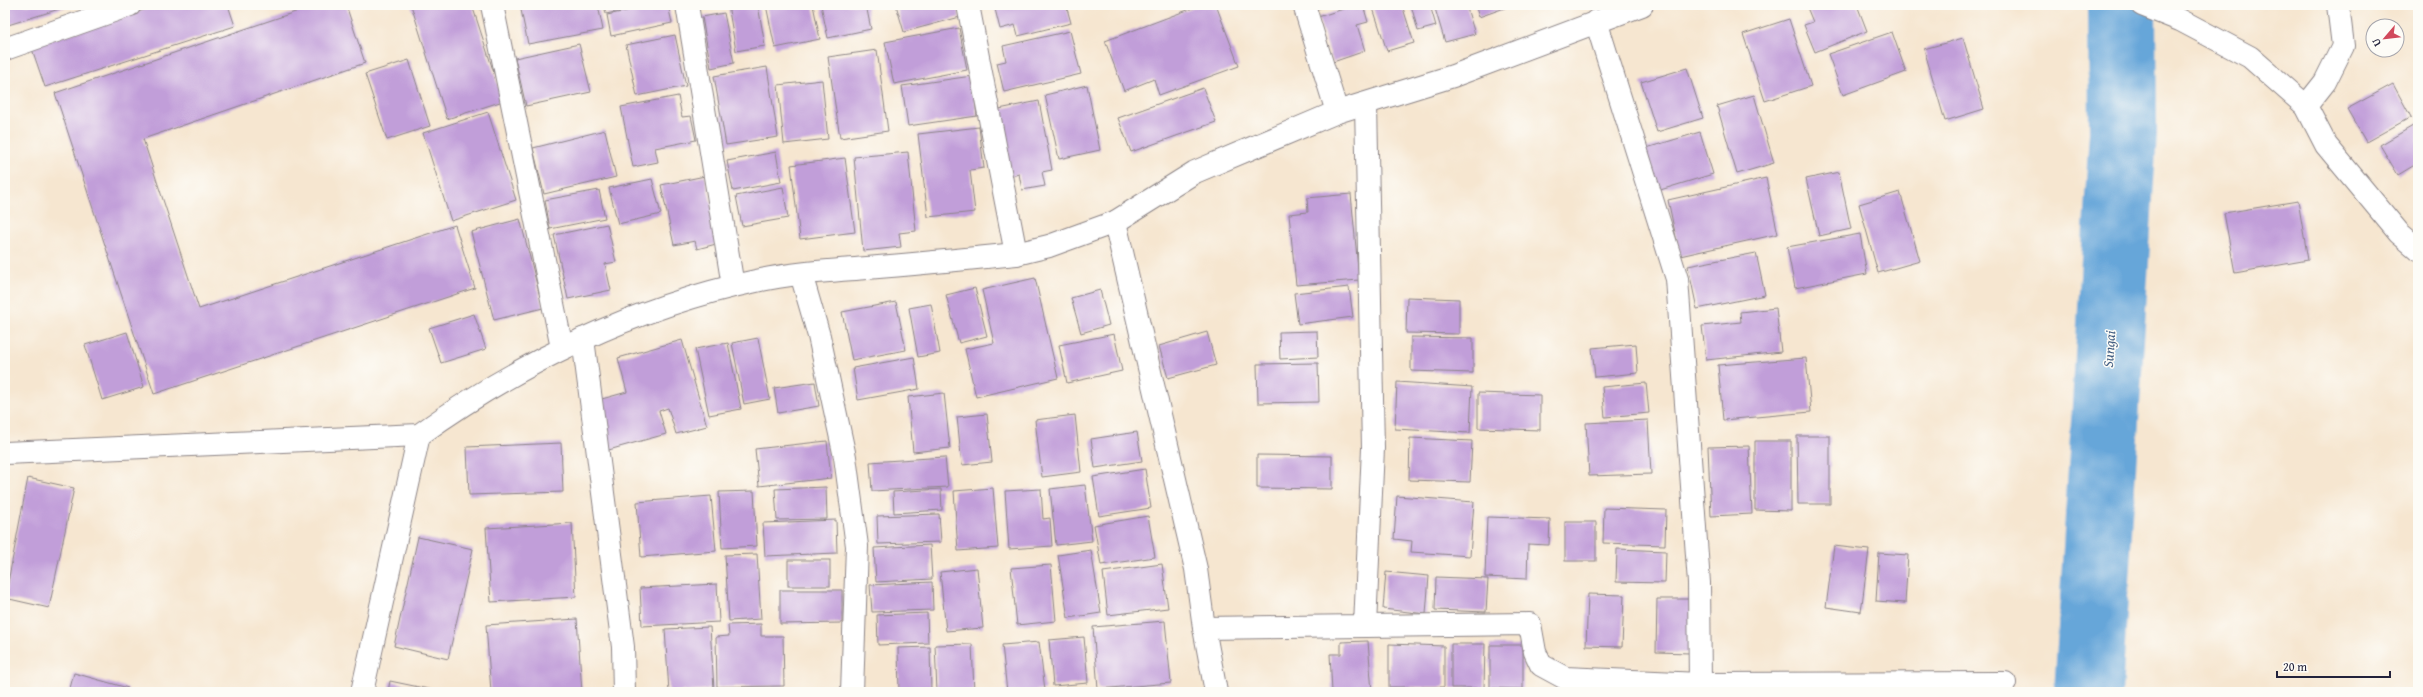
<svg xmlns="http://www.w3.org/2000/svg" width="2423" height="697" viewBox="0 0 2423 697" font-family="'Gentium Book Plus',serif">
	<rect width="100%" height="100%" fill="#fdfcf7"/>
	<filter id="ink" filterUnits="userSpaceOnUse"><feTurbulence type="fractalNoise" baseFrequency=".025" numOctaves="2"/><feDisplacementMap in="SourceGraphic" scale="8" xChannelSelector="R" yChannelSelector="G"/><feConvolveMatrix kernelMatrix="1 2 1 2 8 2 1 2 1" color-interpolation-filters="sRGB"/></filter>
	<filter id="wash" filterUnits="userSpaceOnUse"><feTurbulence type="fractalNoise" baseFrequency=".012" numOctaves="4" result="noise"/><feDisplacementMap in="SourceGraphic" scale="16" xChannelSelector="R" yChannelSelector="G"/><feGaussianBlur stdDeviation="0.9" result="paint"/><feColorMatrix in="noise" values="0 0 0 0 0 0 0 0 0 0 0 0 0 0 0 0 0 1.4 0 .05"/><feComposite in="paint" operator="in"/></filter>
	<g filter="url(#wash)">
		<rect width="100%" height="100%" fill="#f6e6d0"/>
		<g fill="none" stroke-linecap="round" stroke-linejoin="round">
			<path stroke="#66a6d9" stroke-width="68" d="M2088 692 2123 133 2122 5"/>
		</g>
		<g id="blocks">
			<g fill="#c19ed9">
				<path d="M5 5H72L5 26Z"/>
				<path d="M159 5H228L235 26 45 87 31 46Z"/>
				<path d="M316 5H346L365 63 143 139 199 309 455 225 475 288 154 394 55 93Z"/>
				<path d="M411 5H472L503 101 447 119Z"/>
				<path d="M520 5H598L603 30 528 44Z"/>
				<path d="M604 5H642V6L606 14Z"/>
				<path d="M655 5H668L672 23 611 36 607 15Z"/>
				<path d="M728 5H758L765 46 736 51Z"/>
				<path d="M766 5H813L820 39 775 48Z"/>
				<path d="M821 5H866L871 29 828 38Z"/>
				<path d="M896 5H956L960 17 904 32Z"/>
				<path d="M994 5H1066L1071 23 1018 36 1015 25 1000 29Z"/>
				<path d="M1201 5H1216L1239 66 1159 95 1154 79 1124 91 1105 41Z"/>
				<path d="M1308 5H1329L1310 11Z"/>
				<path d="M1356 5H1363L1368 22 1357 25 1365 51 1333 62 1318 17Z"/>
				<path d="M1372 5H1402L1414 43 1387 51Z"/>
				<path d="M1411 5H1430L1436 26 1418 31Z"/>
				<path d="M1434 5H1466L1475 34 1445 42Z"/>
				<path d="M1475 5H1513L1479 17Z"/>
				<path d="M1806 5H1857L1867 31 1815 52 1804 25 1813 22Z"/>
				<path d="M724 13 734 63 711 68 702 17Z"/>
				<path d="M1789 19 1811 86 1765 101 1743 34Z"/>
				<path d="M959 28 967 70 894 84 885 42Z"/>
				<path d="M1070 31 1081 74 1004 92 997 63 1006 61 1003 46Z"/>
				<path d="M1892 32 1906 72 1843 95 1828 54Z"/>
				<path d="M675 35 686 86 637 96 626 45Z"/>
				<path d="M1963 38 1984 109 1945 121 1924 49Z"/>
				<path d="M579 44 591 92 526 106 515 58Z"/>
				<path d="M877 50 888 131 840 138 828 57Z"/>
				<path d="M409 60 430 126 387 140 365 74Z"/>
				<path d="M767 67 778 137 726 145 714 76Z"/>
				<path d="M1687 68 1703 118 1657 132 1641 82Z"/>
				<path d="M972 76 977 116 908 126 902 86Z"/>
				<path d="M822 80 828 139 784 144 778 85Z"/>
				<path d="M2393 84 2411 117 2366 142 2347 109Z"/>
				<path d="M1087 85 1100 150 1059 159 1045 95Z"/>
				<path d="M1203 88 1216 122 1131 152 1118 118Z"/>
				<path d="M1754 95 1774 163 1737 174 1717 106Z"/>
				<path d="M678 96 682 117 691 116 696 140 655 148 658 162 633 167 621 107Z"/>
				<path d="M1039 101 1052 170 1042 172 1045 186 1022 190 1019 174 1007 177 994 110Z"/>
				<path d="M488 112 516 200 451 221 423 133Z"/>
				<path d="M2418 123V163L2398 175 2380 145Z"/>
				<path d="M979 127 984 168 970 170 975 212 928 217 918 134Z"/>
				<path d="M605 130 616 177 544 194 533 148Z"/>
				<path d="M1700 132 1713 174 1657 191 1643 149Z"/>
				<path d="M776 152 781 182 733 191 727 161Z"/>
				<path d="M908 152 916 231 899 233 901 247 863 251 854 157Z"/>
				<path d="M845 158 855 232 800 239 791 165Z"/>
				<path d="M1839 172 1851 229 1819 236 1806 179Z"/>
				<path d="M705 176 720 243 697 249 695 241 674 245 661 185Z"/>
				<path d="M1766 178 1778 234 1680 256 1668 200Z"/>
				<path d="M652 179 661 214 618 224 609 188Z"/>
				<path d="M783 187 788 218 742 226 736 196Z"/>
				<path d="M599 190 605 218 550 229 545 200Z"/>
				<path d="M1900 192 1920 261 1878 273 1859 204Z"/>
				<path d="M1351 194 1359 280 1296 285 1289 214 1308 212 1307 198Z"/>
				<path d="M2298 201 2308 260 2235 273 2224 213Z"/>
				<path d="M520 219 543 308 494 320 471 232Z"/>
				<path d="M607 224 616 262 605 264 611 290 568 299 554 235Z"/>
				<path d="M1860 234 1867 274 1795 288 1787 247Z"/>
				<path d="M1756 253 1765 295 1697 309 1688 266Z"/>
				<path d="M1035 278 1058 378 976 397 965 349 994 343 982 290Z"/>
				<path d="M1349 287 1353 317 1298 324 1294 293Z"/>
				<path d="M975 288 987 336 959 343 946 295Z"/>
				<path d="M1100 290 1109 325 1081 333 1071 298Z"/>
				<path d="M1407 297 1459 299V334L1406 333Z"/>
				<path d="M896 302 906 350 852 360 842 312Z"/>
				<path d="M931 304 940 353 918 357 909 308Z"/>
				<path d="M1776 308 1781 352 1706 360 1702 326 1741 322 1740 312Z"/>
				<path d="M474 314 486 349 441 363 429 328Z"/>
				<path d="M1317 331 1318 357 1280 359 1279 332Z"/>
				<path d="M127 332 144 387 102 400 85 345Z"/>
				<path d="M1207 332 1216 365 1168 378 1159 346Z"/>
				<path d="M1114 334 1122 371 1067 383 1059 345Z"/>
				<path d="M1411 337 1473 338V373L1411 371Z"/>
				<path d="M758 338 770 399 744 404 732 343Z"/>
				<path d="M682 340 707 426 676 434 668 408 659 411 666 434 605 451 591 402 627 392 618 358Z"/>
				<path d="M728 343 741 409 709 415 695 349Z"/>
				<path d="M1636 344 1638 373 1595 377 1592 348Z"/>
				<path d="M914 357 919 389 858 400 853 368Z"/>
				<path d="M1806 358 1811 412 1723 420 1718 365Z"/>
				<path d="M1318 363 1319 402 1258 403 1257 364Z"/>
				<path d="M815 382 819 406 778 413 774 388Z"/>
				<path d="M1397 382 1472 387 1470 433 1395 429Z"/>
				<path d="M1646 383 1649 413 1605 417 1602 387Z"/>
				<path d="M944 393 950 448 913 452 908 397Z"/>
				<path d="M1478 393 1540 395V430L1478 428Z"/>
				<path d="M987 414 992 462 962 465 957 417Z"/>
				<path d="M1075 415 1081 472 1042 477 1035 420Z"/>
				<path d="M1648 420 1651 474 1589 476 1586 423Z"/>
				<path d="M1137 432 1142 461 1095 468 1091 439Z"/>
				<path d="M1797 436H1830V504H1798Z"/>
				<path d="M1410 438 1472 441 1470 482 1409 480Z"/>
				<path d="M827 441 831 478 759 486 755 449Z"/>
				<path d="M1755 441H1791V511L1755 510Z"/>
				<path d="M561 443 563 492 469 495 467 447Z"/>
				<path d="M1749 446 1752 514 1711 516 1708 447Z"/>
				<path d="M1257 455 1332 456V489L1257 488Z"/>
				<path d="M945 457 948 487 872 491 870 462Z"/>
				<path d="M1145 469 1151 508 1099 516 1093 477Z"/>
				<path d="M28 478 74 488 49 608 5 598Z"/>
				<path d="M1085 485 1092 541 1056 545 1050 489Z"/>
				<path d="M826 487 827 519 777 520 775 489Z"/>
				<path d="M993 488 998 548 958 551 954 491Z"/>
				<path d="M941 489 942 510 894 513 893 492Z"/>
				<path d="M1041 489 1043 519 1050 518 1052 546 1009 549 1005 491Z"/>
				<path d="M754 491 757 546 722 548 719 492Z"/>
				<path d="M711 496 716 551 641 557 637 502Z"/>
				<path d="M1397 496 1474 502 1470 556 1411 552 1412 541 1394 539Z"/>
				<path d="M1604 508 1666 510 1665 545 1603 543Z"/>
				<path d="M939 514 941 542 878 544 877 516Z"/>
				<path d="M1148 516 1155 557 1101 565 1094 525Z"/>
				<path d="M1487 517 1550 519 1549 545 1528 544 1527 579 1485 577Z"/>
				<path d="M836 520 837 553 765 556 763 523Z"/>
				<rect x="1565" y="522" width="31" height="39"/>
				<path d="M572 523 576 597 491 602 486 528Z"/>
				<path d="M418 537 473 549 448 659 394 646Z"/>
				<path d="M930 545 932 579 876 582 874 548Z"/>
				<path d="M1834 546 1869 550 1861 612 1826 607Z"/>
				<path d="M1617 549 1666 551 1665 583 1616 582Z"/>
				<path d="M1091 550 1101 613 1068 618 1058 555Z"/>
				<path d="M1879 553 1908 555 1905 603 1876 601Z"/>
				<path d="M757 554 761 619 729 621 725 555Z"/>
				<rect x="788" y="560" width="42" height="26"/>
				<path d="M1162 564 1168 608 1108 615 1103 572Z"/>
				<path d="M1051 565 1056 621 1017 625 1011 568Z"/>
				<path d="M977 568 983 628 946 631 940 572Z"/>
				<path d="M1386 572 1429 576 1426 614 1383 609Z"/>
				<path d="M1436 577 1488 579 1486 612 1435 610Z"/>
				<path d="M932 582 933 610 872 612 870 585Z"/>
				<path d="M717 584 719 622 642 626 640 588Z"/>
				<path d="M780 590H842V623L780 624Z"/>
				<path d="M1588 594 1624 595 1622 647 1586 646Z"/>
				<path d="M1657 599H1692L1690 653 1656 652Z"/>
				<path d="M927 613 928 643 878 645 877 615Z"/>
				<path d="M577 619 582 692H491L486 625Z"/>
				<path d="M1165 621 1171 683 1098 689 1093 627Z"/>
				<path d="M761 624V636H783L784 686 717 687 716 637 729 636 728 625Z"/>
				<path d="M710 627 714 689 669 692 665 629Z"/>
				<path d="M1084 637 1088 683 1053 686 1049 640Z"/>
				<path d="M1368 641 1372 692H1332L1330 654H1341V642Z"/>
				<path d="M1039 642 1045 690 1007 692 1002 645Z"/>
				<path d="M972 644 974 692H937L935 645Z"/>
				<path d="M1389 644 1444 646V687H1389Z"/>
				<path d="M1451 644H1485L1484 688H1451Z"/>
				<path d="M1490 645H1523V689L1490 688Z"/>
				<path d="M930 647 931 692H899L898 648Z"/>
				<path d="M74 673 128 688 127 692H69Z"/>
				<path d="M390 681 438 691V692H388Z"/>
				<path d="M755 689 794 691V692H755Z"/>
			</g>
		</g>
	</g>
	<g filter="url(#ink)">
		<use href="#blocks" fill-opacity="0" stroke="#8c8486" stroke-width="1"/>
		<g fill="none" stroke-linecap="round" stroke-linejoin="round">
			<defs>
				<g id="minor">
					<path d="M492 5 562 348"/>
					<path d="M687 5 733 286"/>
					<path d="M968 5 1016 254"/>
					<path d="M1304 5 1337 112"/>
					<path d="M1596 21 1677 279 1699 583 1700 684"/>
					<path d="M5 49 130 5"/>
					<path d="M2306 106 2325 82 2343 46 2338 5"/>
					<path d="M1115 222 1196 569 1204 628 1365 626 1373 448 1366 104"/>
					<path d="M801 274 819 336 845 457 857 546 852 692"/>
					<path d="M583 339 623 647 624 692"/>
					<path d="M1365 626 1530 624 1535 652 1541 665 1565 678 1700 684 2005 683"/>
					<path d="M1204 628 1216 692"/>
					<path d="M362 692 419 435"/>
				</g>
				<g id="highway">
					<path d="M2142 5 2180 20 2250 57 2306 106 2326 145 2399 233 2418 249"/>
					<path d="M5 453 419 435C517 364 636 306 756 281 792 273 830 271 867 268 917 264 967 259 1016 254L1049 246 1115 222 1195 172 1337 112 1453 76 1642 5"/>
				</g>
			</defs>
			<use href="#minor" stroke="#8c8486" stroke-width="24"/>
			<use href="#highway" stroke="#8c8486" stroke-width="24"/>
			<use href="#minor" stroke="#fff" stroke-width="22"/>
			<use href="#highway" stroke="#fff" stroke-width="22"/>
		</g>
	</g>
	<g text-anchor="middle" stroke-width="3" stroke-linejoin="round" paint-order="stroke">
		<g font-size="14" font-style="italic" fill="#415d82" stroke="#fdfcf7">
			<text transform="translate(2109 349) rotate(-86)" y="5">Sungai</text>
		</g>
	</g>
	<rect width="2423" height="697" fill="none" stroke="#fdfcf7" stroke-width="20"/>
	<g transform="translate(2385 38) rotate(242)"><circle r="19" fill="#fdfcf7" stroke="#a5a5ac"/>
	<path d="M0-3L7 15L0 10L-7 15Z" fill="#d1495b"/>
	<text y="-6" font-size="11" font-weight="bold" text-anchor="middle" fill="#22223b">U</text>
	</g>
	<path d="M2277 671v6h113v-6" fill="none" stroke="#22223b" stroke-width="2"/>
	<text x="2283" y="671" font-size="12" fill="#22223b" stroke="#fdfcf7" stroke-width="3" paint-order="stroke">20 m</text>
</svg>
